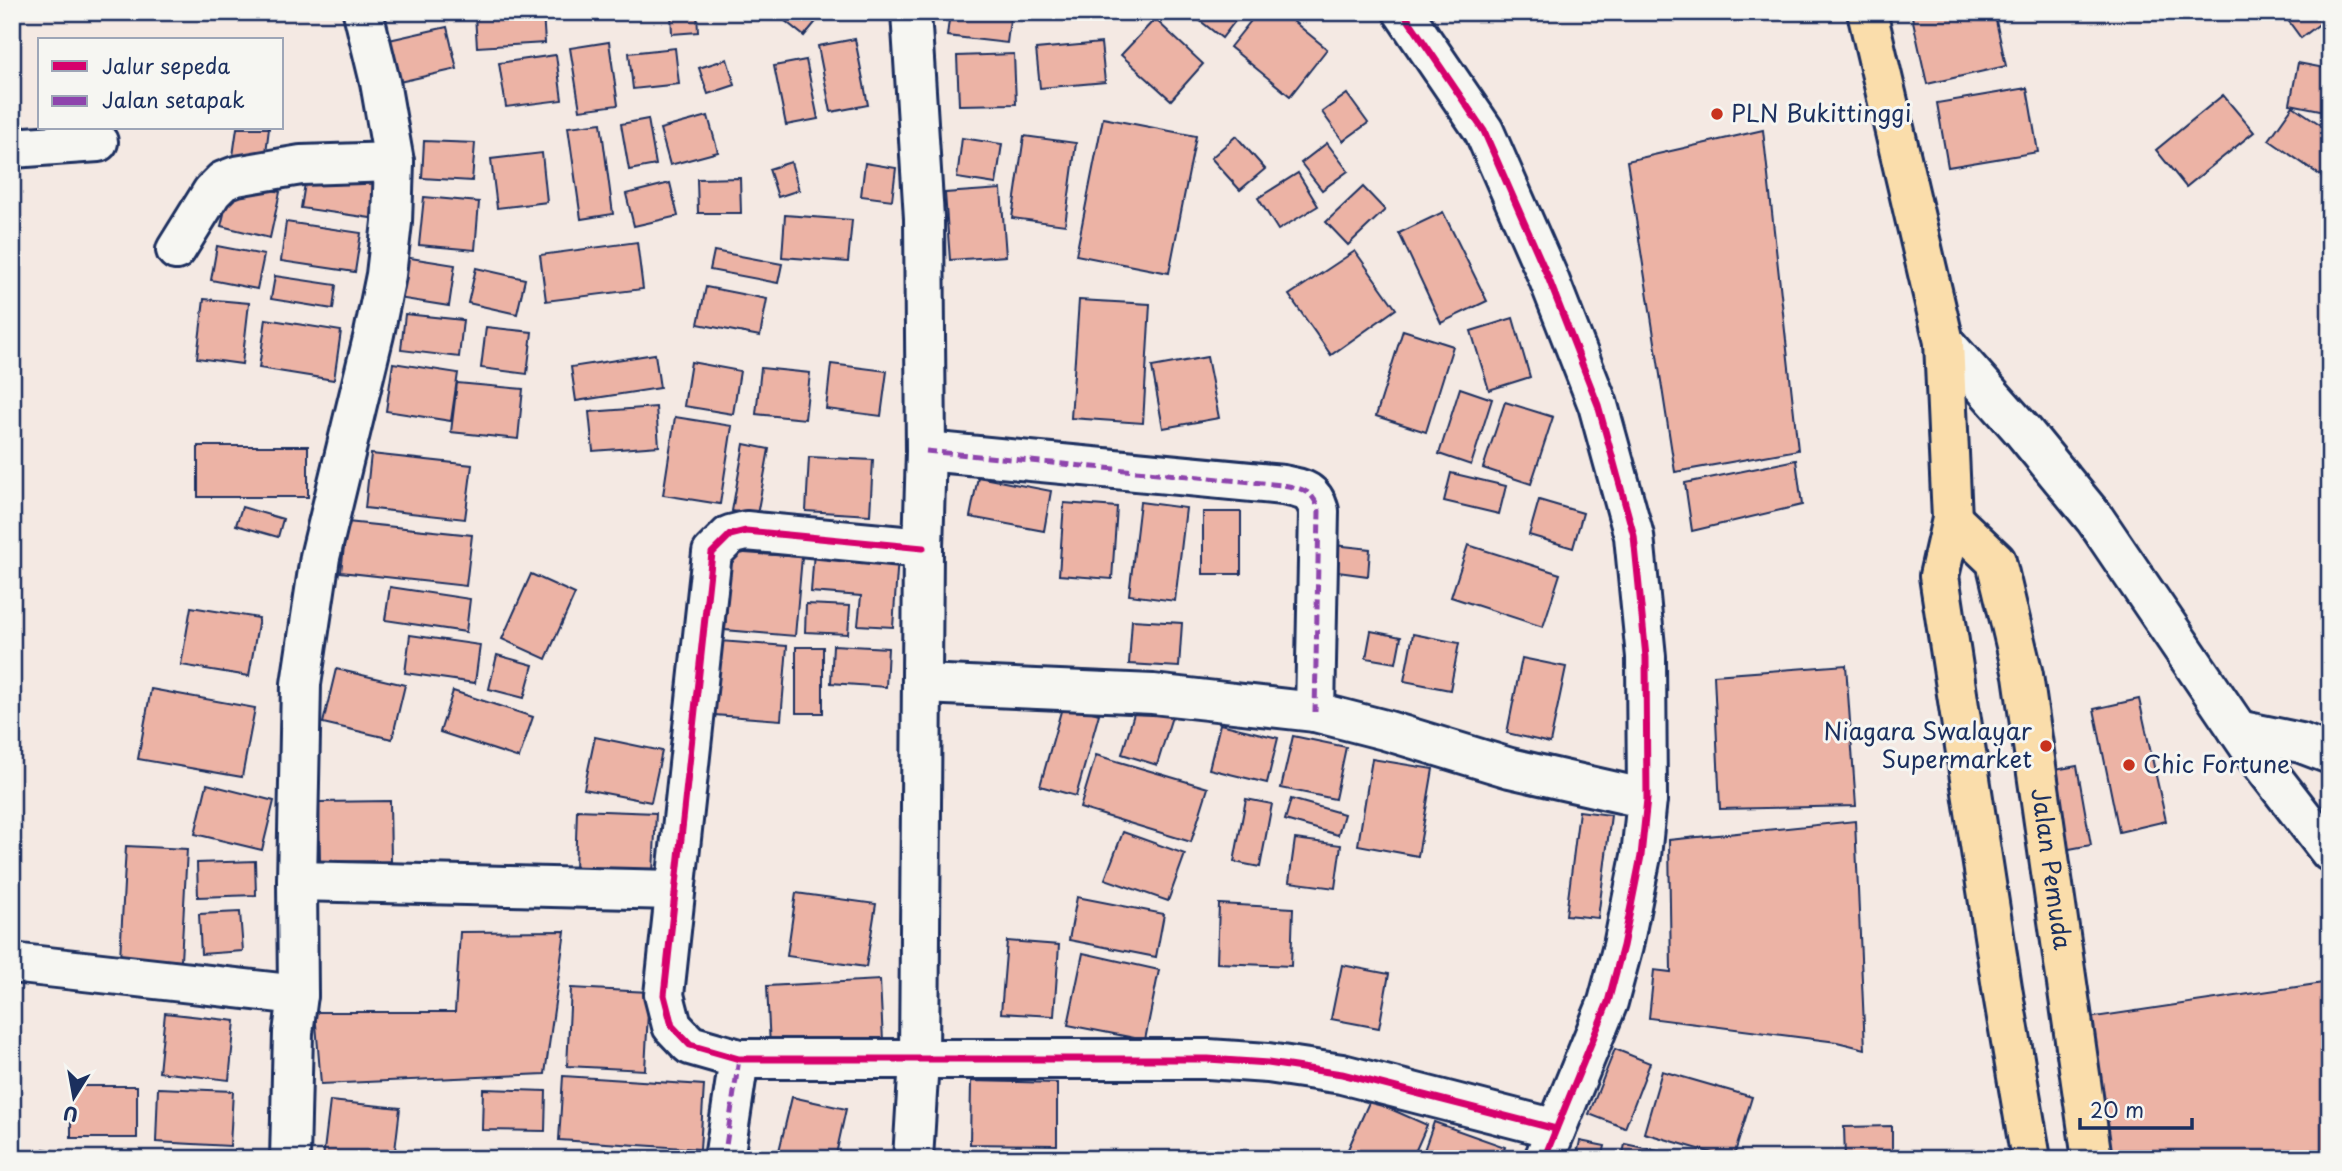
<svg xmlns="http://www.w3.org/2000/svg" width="2342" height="1171" viewBox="0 0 2342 1171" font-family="'Playpen Sans',sans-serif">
	<rect width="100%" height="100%" fill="#f4e9e3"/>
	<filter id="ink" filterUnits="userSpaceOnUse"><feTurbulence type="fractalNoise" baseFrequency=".0143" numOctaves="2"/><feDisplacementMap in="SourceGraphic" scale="14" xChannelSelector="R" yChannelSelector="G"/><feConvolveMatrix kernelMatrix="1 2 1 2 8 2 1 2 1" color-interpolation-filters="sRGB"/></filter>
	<g filter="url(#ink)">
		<g fill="#ecb3a5" stroke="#1b2f5e" stroke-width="2">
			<path d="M507 12H543L545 43 477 47 475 15Z"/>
			<path d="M671 12H697L698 32 672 34Z"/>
			<path d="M774 12H824L804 36Z"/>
			<path d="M950 12H1011L1007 43 947 36Z"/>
			<path d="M1189 12H1242L1222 38Z"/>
			<path d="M1258 12H1282L1327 49 1290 96 1230 47Z"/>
			<path d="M1911 12H1994L2006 66 1927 84Z"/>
			<path d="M2282 12H2330V16L2301 38Z"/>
			<path d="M1155 19 1203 64 1171 100 1121 55Z"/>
			<path d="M447 27 457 69 399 82 389 40Z"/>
			<path d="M855 39 868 105 831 112 818 46Z"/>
			<path d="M609 42 618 105 580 110 570 48Z"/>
			<path d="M1101 43 1105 82 1040 88 1036 49Z"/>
			<path d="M675 48 679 84 633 89 629 53Z"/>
			<path d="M1014 54 1016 104 959 105 957 56Z"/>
			<path d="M556 55 562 100 506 107 499 63Z"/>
			<path d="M727 59 735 85 708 94 699 68Z"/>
			<path d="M806 60 818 119 786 125 774 66Z"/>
			<path d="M2298 63 2330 69V112L2290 104Z"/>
			<path d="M2027 88 2038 152 1948 167 1937 103Z"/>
			<path d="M1347 94 1368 123 1343 141 1322 112Z"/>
			<path d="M2223 95 2254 132 2186 187 2156 150Z"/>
			<path d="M2293 106 2330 131V182L2269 140Z"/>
			<path d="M708 116 718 152 670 165 660 129Z"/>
			<path d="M1103 118 1196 136 1169 273 1076 255Z"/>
			<path d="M648 119 656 165 629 170 621 124Z"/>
			<path d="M601 123 613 214 581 219 568 127Z"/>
			<path d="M237 128H269L265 161 233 156Z"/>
			<path d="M1763 130 1798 450 1675 472 1627 161Z"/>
			<path d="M1024 136 1076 143 1065 225 1012 218Z"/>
			<path d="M1236 136 1265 169 1240 190 1211 158Z"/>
			<path d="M962 138 1002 144 996 184 957 178Z"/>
			<path d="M424 141 475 143 472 181 422 178Z"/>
			<path d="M1327 143 1348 171 1322 190 1301 163Z"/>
			<path d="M542 153 547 202 497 208 491 159Z"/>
			<path d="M791 162 799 190 778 197 769 169Z"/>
			<path d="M865 163 896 168 892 200 861 196Z"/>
			<path d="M307 171 376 181 371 218 301 208Z"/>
			<path d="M1298 173 1318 206 1278 230 1258 198Z"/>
			<path d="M740 178 741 213H698L697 179Z"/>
			<path d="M232 181 280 192 270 238 221 226Z"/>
			<path d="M670 183 678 216 634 226 626 194Z"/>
			<path d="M1363 187 1385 210 1348 245 1326 222Z"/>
			<path d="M1001 189 1006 256 950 260 945 193Z"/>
			<path d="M424 197 479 202 475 250 419 245Z"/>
			<path d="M1443 212 1487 301 1441 323 1399 233Z"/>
			<path d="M785 215 852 220 848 262 782 257Z"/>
			<path d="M286 222 361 233 355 272 281 261Z"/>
			<path d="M637 242 643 289 546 301 540 255Z"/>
			<path d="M217 246 264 255 257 289 211 280Z"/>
			<path d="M714 251 782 264 778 283 710 270Z"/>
			<path d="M1355 251 1396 309 1331 355 1289 295Z"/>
			<path d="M404 257 455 265 449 306 398 298Z"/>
			<path d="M476 268 525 279 517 314 468 303Z"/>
			<path d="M275 276 336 285 333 309 271 299Z"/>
			<path d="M706 287 767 299 760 336 698 324Z"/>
			<path d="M204 299 249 303 242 364 197 358Z"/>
			<path d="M1079 300 1150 304 1143 423 1071 418Z"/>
			<path d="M405 314 463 320 459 357 401 350Z"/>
			<path d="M1513 318 1530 377 1489 390 1471 331Z"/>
			<path d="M266 319 341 331 334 380 259 368Z"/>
			<path d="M486 327 532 332 527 374 481 368Z"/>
			<path d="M1403 330 1453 346 1426 432 1376 416Z"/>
			<path d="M655 354 660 388 576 401 571 367Z"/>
			<path d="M1207 357 1219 418 1163 428 1152 367Z"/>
			<path d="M691 362 740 371 733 414 684 406Z"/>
			<path d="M393 363 458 373 451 421 386 411Z"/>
			<path d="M831 364 887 371 881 416 826 409Z"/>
			<path d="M761 368 810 373 805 419 756 414Z"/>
			<path d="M457 383 523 389 518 439 451 432Z"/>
			<path d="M1460 388 1492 399 1471 465 1439 454Z"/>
			<path d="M1505 402 1553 417 1531 484 1483 468Z"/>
			<path d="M656 407 659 446 593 451 589 412Z"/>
			<path d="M675 417 732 426 720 504 663 495Z"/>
			<path d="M744 444 769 449 757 515 732 511Z"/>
			<rect x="198" y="446" width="110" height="51"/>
			<path d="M371 454 472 465 465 519 365 508Z"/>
			<path d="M809 457 873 460 870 515 806 511Z"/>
			<path d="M1796 460 1802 505 1692 531 1685 483Z"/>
			<path d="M1451 473 1506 486 1499 514 1444 501Z"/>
			<path d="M978 477 1051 491 1044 531 970 517Z"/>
			<path d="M1539 500 1583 513 1573 548 1529 535Z"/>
			<path d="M1140 502 1186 508 1175 601 1129 595Z"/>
			<path d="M1064 503 1117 507 1112 579 1059 575Z"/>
			<path d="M242 507 283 519 278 537 236 525Z"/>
			<rect x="1203" y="512" width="38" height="62"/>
			<path d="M347 522 472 535 466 586 341 572Z"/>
			<path d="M1334 545 1370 549 1368 576 1330 571Z"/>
			<path d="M1468 545 1560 574 1543 627 1451 597Z"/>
			<path d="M814 551 898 557 893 627 858 625 861 596 811 592Z"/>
			<path d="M731 552 802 557 795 636 725 630Z"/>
			<path d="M531 574 575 594 546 659 502 639Z"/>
			<path d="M390 587 470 599 466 632 385 620Z"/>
			<path d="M806 604 850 606 848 634 805 632Z"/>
			<path d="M191 607 259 618 249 676 181 665Z"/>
			<path d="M1132 620 1182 623 1179 667 1129 664Z"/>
			<path d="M1371 631 1401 637 1396 663 1366 658Z"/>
			<path d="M1413 634 1459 643 1450 690 1404 681Z"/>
			<path d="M410 635 480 645 475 683 405 673Z"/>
			<path d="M720 641 787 646 781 720 714 715Z"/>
			<path d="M833 645 888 648 886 687 831 683Z"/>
			<rect x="796" y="647" width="27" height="66"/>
			<path d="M497 655 533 665 524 698 489 689Z"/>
			<path d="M1522 658 1566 667 1550 743 1507 733Z"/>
			<path d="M1846 665 1856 806 1720 809 1714 675Z"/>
			<path d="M336 669 405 685 392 739 323 723Z"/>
			<path d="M151 689 255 708 242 777 138 759Z"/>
			<path d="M453 691 533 717 519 758 440 732Z"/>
			<path d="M2139 699 2166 821 2119 832 2094 709Z"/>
			<path d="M1138 700 1174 710 1157 765 1122 754Z"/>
			<path d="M1063 704 1099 714 1076 796 1040 786Z"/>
			<path d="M1220 724 1278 738 1267 783 1209 769Z"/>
			<path d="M1293 736 1346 747 1335 799 1281 788Z"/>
			<path d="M595 737 662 751 651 802 584 789Z"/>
			<path d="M1096 755 1208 788 1191 842 1080 808Z"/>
			<path d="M1372 759 1433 769 1418 856 1358 845Z"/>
			<path d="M2077 766 2091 845 2053 852 2039 773Z"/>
			<path d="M207 784 274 801 262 850 195 834Z"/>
			<path d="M1246 799 1272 804 1260 867 1234 862Z"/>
			<path d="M1291 799 1344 814 1338 835 1285 820Z"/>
			<path d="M390 801 391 861 320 862 319 802Z"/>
			<path d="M577 810 656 813 653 873 575 870Z"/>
			<path d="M1579 811 1611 815 1598 918 1566 915Z"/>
			<path d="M1855 821 1865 1049 1837 1042 1649 1018 1654 970 1671 972 1669 840Z"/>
			<path d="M1123 832 1185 854 1168 901 1105 879Z"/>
			<path d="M1295 839 1341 845 1335 888 1289 882Z"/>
			<path d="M126 846 187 849 181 961 120 958Z"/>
			<path d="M255 861 256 895 198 897 197 863Z"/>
			<path d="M796 893 876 904 866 967 787 956Z"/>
			<path d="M1077 897 1164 914 1156 957 1069 940Z"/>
			<path d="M1219 904 1293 908 1291 966 1217 963Z"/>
			<path d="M240 912 243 951 201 954 199 914Z"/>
			<path d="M565 931 545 1074 321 1084 315 1012H455L460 932Z"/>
			<path d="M1007 941 1059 945 1054 1016 1001 1013Z"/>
			<path d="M1083 953 1159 970 1145 1040 1068 1025Z"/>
			<path d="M1342 965 1389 974 1379 1028 1331 1019Z"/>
			<path d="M880 980 883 1041 770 1047 767 986Z"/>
			<path d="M2330 982V1159H2112L2088 1018Z"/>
			<path d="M571 988 649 992 645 1070 567 1066Z"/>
			<path d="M165 1013 235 1021 229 1080 159 1072Z"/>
			<path d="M1615 1049 1650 1063 1625 1128 1589 1114Z"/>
			<path d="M1662 1071 1752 1097 1733 1159 1644 1133Z"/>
			<path d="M563 1076 704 1085 700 1149 559 1140Z"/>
			<path d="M971 1081 1057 1083V1145L970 1144Z"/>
			<rect x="71" y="1086" width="66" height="52"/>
			<path d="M158 1088 233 1091 230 1146 156 1142Z"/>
			<path d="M483 1089 546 1091 545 1131 482 1130Z"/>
			<path d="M792 1097 846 1109 835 1159H814L779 1151Z"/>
			<path d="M1370 1100 1427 1125 1412 1159 1344 1158Z"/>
			<path d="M330 1101 400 1108 394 1159H323Z"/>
			<path d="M1434 1122 1505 1147 1501 1159H1421Z"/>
			<path d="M1892 1126V1159H1845L1844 1127Z"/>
			<path d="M1580 1141 1605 1146 1602 1159H1576Z"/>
			<path d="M1625 1144 1695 1159H1622Z"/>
			<path d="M44 1149 94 1159H42Z"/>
			<rect x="1103" y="1152" width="50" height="7"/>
			<path d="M941 1154 1012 1159H941Z"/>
			<path d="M494 1155 528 1156V1159H494Z"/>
		</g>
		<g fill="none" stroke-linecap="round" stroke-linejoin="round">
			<defs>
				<g id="street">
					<path d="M911 12 924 218 926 451 923 548 919 1060 913 1159"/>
					<path d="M1403 12 1484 131 1548 277 1598 405 1634 536 1646 657 1647 799 1641 856 1623 946 1608 1002 1544 1159"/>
					<path d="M12 148 98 142"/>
					<path d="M176 250 212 192 223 181 236 176 301 165 394 162"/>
					<path d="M926 451 1283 485C1303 489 1313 490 1319 511L1315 712"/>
					<path d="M923 548 746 531 730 535 712 553 664 995 672 1026 690 1045 739 1059H1208L1268 1063 1342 1074 1556 1129"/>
					<path d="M923 684 1153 694 1315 712 1385 730 1510 768 1647 799"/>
					<path d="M2238 730 2301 743 2330 754"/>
					<path d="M297 881 674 890"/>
					<path d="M12 963 298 995"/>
					<path d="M290 1159 293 1033 298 995 297 881 301 684 320 557 374 334 386 275 392 222 394 162 380 82 363 12"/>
					<path d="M724 1159 739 1059"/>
				</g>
				<path id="secondary" d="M1944 342 2023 431 2095 519 2255 755 2330 852"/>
				<g id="primary">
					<path d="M1867 12 1944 342 1952 519 1939 576 2002 988 2031 1159"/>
					<path id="s1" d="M1952 519 1996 561 2023 675 2092 1159"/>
				</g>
			</defs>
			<use href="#street" stroke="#1b2f5e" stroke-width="44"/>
			<use href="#secondary" stroke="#1b2f5e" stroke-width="44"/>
			<use href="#primary" stroke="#1b2f5e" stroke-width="44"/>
			<use href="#street" stroke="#f6f6f2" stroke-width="38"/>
			<use href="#secondary" stroke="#f6f6f2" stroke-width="38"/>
			<use href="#primary" stroke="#faddab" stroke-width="38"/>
			<g stroke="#8e44ad" stroke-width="5" stroke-dasharray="10 5" stroke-linecap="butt">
				<path d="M926 451 1283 485C1303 489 1313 490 1319 511L1315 712"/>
				<path d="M724 1159 739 1059"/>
			</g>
			<defs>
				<g id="cycleway">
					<path d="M1403 12 1484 131 1548 277 1598 405 1634 536 1646 657 1647 799 1641 856 1623 946 1608 1002 1544 1159"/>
					<path d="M923 548 746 531 730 535 712 553 664 995 672 1026 690 1045 739 1059H1208L1268 1063 1342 1074 1556 1129"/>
				</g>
			</defs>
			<use href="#cycleway" stroke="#f6f6f2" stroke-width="11"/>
			<use href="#cycleway" stroke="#d6006c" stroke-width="7"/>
		</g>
	</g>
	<g fill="#c8321e" stroke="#f6f6f2" stroke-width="2.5">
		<circle cx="1717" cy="114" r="7"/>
		<circle cx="2046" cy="746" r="7"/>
		<circle cx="2129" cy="765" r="7"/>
	</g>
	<g text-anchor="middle" stroke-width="6" stroke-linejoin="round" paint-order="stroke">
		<g font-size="24" fill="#1b2f5e" stroke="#f6f6f2" text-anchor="start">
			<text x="1731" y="122">PLN Bukittinggi</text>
			<text x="2032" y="740" text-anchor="end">Niagara Swalayar<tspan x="2032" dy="28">Supermarket</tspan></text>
			<text x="2143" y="773">Chic Fortune</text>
		</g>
		<g font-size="24" fill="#1b2f5e" stroke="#f6f6f2">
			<text dy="8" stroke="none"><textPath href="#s1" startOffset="374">Jalan Pemuda</textPath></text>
		</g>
	</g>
	<rect width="2342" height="1171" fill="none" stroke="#f6f6f2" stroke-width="42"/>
	<rect x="21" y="21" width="2300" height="1129" fill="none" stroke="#1b2f5e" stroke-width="2.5" filter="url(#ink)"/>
	<rect x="38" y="38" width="245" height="91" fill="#f6f6f2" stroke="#9ea6b7" stroke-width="2"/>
	<rect x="52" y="61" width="35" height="10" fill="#d6006c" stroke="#9ea6b7" stroke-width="2"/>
	<text x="102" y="74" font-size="21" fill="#1b2f5e">Jalur sepeda</text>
	<rect x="52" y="96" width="35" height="10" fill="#8e44ad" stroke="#9ea6b7" stroke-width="2"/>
	<text x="102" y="108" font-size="21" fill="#1b2f5e">Jalan setapak</text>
	<g transform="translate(74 1097) rotate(191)" stroke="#f6f6f2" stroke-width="5" paint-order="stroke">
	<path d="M0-5L12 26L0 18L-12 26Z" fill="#1b2f5e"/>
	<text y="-10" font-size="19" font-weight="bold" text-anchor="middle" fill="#1b2f5e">U</text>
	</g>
	<path d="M2080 1118v10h112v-10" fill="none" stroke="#1b2f5e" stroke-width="3.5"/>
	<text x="2090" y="1118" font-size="21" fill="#1b2f5e" stroke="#f6f6f2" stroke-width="5" paint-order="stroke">20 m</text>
</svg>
